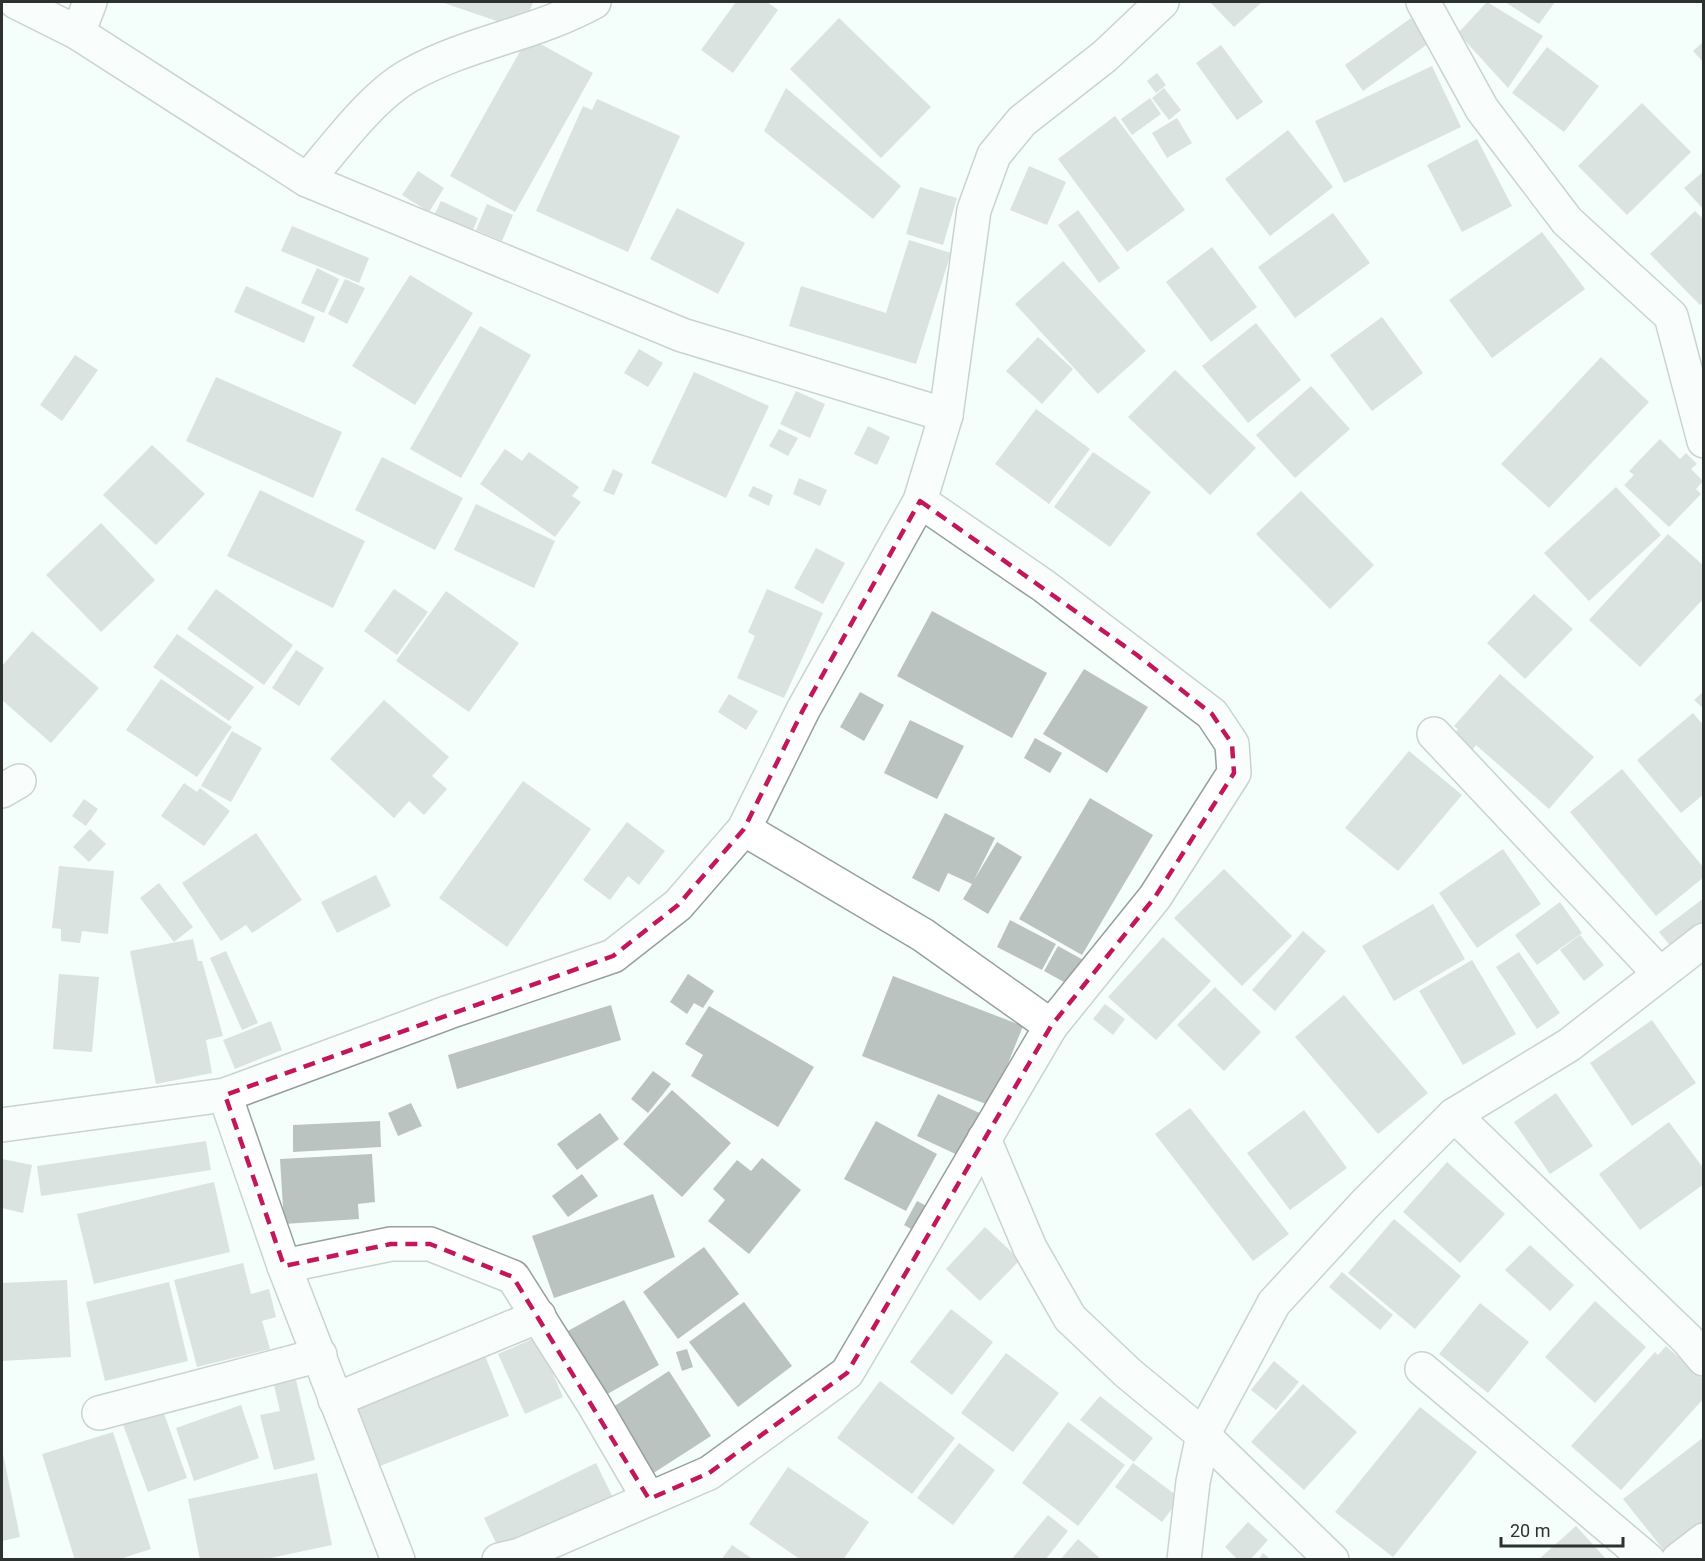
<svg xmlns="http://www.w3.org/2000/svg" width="1705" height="1561" viewBox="0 0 1705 1561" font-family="Roboto,sans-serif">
	<rect width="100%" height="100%" fill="#f4fefa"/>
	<g fill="#bac3c0">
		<path d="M441 2H533L523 30Z"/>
		<path d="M736 2H767L778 10 733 73 701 50Z"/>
		<path d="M1210 2H1262L1234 27Z"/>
		<path d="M1487 2 1543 36 1508 88 1458 33Z"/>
		<path d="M1505 2H1555L1539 24Z"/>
		<path d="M839 18 931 107 881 158 790 69Z"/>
		<path d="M1411 18 1429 43 1363 91 1345 65Z"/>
		<path d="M528 37 593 73 515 212 450 176Z"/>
		<path d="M1704 41V63L1693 51Z"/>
		<path d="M1221 45 1263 102 1237 120 1196 63Z"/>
		<path d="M1547 47 1599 86 1564 132 1512 93Z"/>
		<path d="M1432 66 1461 127 1344 183 1315 121Z"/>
		<path d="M1157 73 1166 85 1156 93 1147 81Z"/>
		<path d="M786 88 901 186 873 219 764 131Z"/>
		<path d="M1164 88 1181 110 1169 120 1152 98Z"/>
		<path d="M1150 98 1161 114 1132 135 1121 119Z"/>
		<path d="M597 99 680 136 628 252 536 211 583 106 592 110Z"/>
		<path d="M1642 103 1691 152 1627 215 1578 166Z"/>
		<path d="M1115 116 1185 210 1127 252 1058 159Z"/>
		<path d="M1177 118 1192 143 1167 158 1152 133Z"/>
		<path d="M1288 130 1333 187 1270 236 1225 179Z"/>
		<path d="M1477 139 1512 206 1462 232 1427 165Z"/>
		<path d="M1029 166 1066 182 1047 225 1010 210Z"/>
		<path d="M418 171 444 188 429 212 402 195Z"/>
		<path d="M1704 171V210L1684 188Z"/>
		<path d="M920 187 957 198 943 245 906 234Z"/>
		<path d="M441 201 478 218 470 237 432 220Z"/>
		<path d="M487 204 513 215 502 241 476 230Z"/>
		<path d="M677 208 745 243 718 294 650 259Z"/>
		<path d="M1078 210 1120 268 1099 283 1058 225Z"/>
		<path d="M1695 211 1704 220V302L1700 305 1650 254Z"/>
		<path d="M1333 213 1370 263 1295 318 1258 267Z"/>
		<path d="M292 226 369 258 359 283 281 251Z"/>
		<path d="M1542 232 1585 289 1492 358 1449 300Z"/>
		<path d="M909 240 951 253 916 364 789 326 801 286 886 313Z"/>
		<path d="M1212 247 1257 307 1211 342 1166 282Z"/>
		<path d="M1063 261 1146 351 1098 394 1015 304Z"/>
		<path d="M317 268 339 279 324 313 301 303Z"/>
		<path d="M410 275 473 313 415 405 352 366Z"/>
		<path d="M345 279 365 288 347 324 328 314Z"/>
		<path d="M246 286 315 317 304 343 234 312Z"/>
		<path d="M1382 317 1423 373 1372 411 1330 355Z"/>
		<path d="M1256 323 1301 380 1248 423 1202 366Z"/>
		<path d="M480 326 531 355 461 478 410 449Z"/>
		<path d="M1038 337 1073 369 1042 404 1006 371Z"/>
		<path d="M639 349 663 363 648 387 624 373Z"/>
		<path d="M75 355 98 370 62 421 40 405Z"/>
		<path d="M1601 357 1649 402 1549 508 1501 464Z"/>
		<path d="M1175 370 1256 448 1210 495 1128 417Z"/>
		<path d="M694 372 769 406 726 498 651 463Z"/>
		<path d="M216 377 342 432 313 498 186 441Z"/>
		<path d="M1311 386 1350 429 1295 478 1256 435Z"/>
		<path d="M796 391 825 404 810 438 780 424Z"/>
		<path d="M1036 409 1090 449 1049 504 995 464Z"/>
		<path d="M868 426 890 437 877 465 854 454Z"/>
		<path d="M779 429 798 438 788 456 769 446Z"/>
		<path d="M1660 439 1680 459 1686 453 1697 464 1691 469 1703 481 1696 489 1701 494 1669 527 1624 485 1634 475 1629 471Z"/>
		<path d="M152 445 205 494 156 545 103 495Z"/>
		<path d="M505 449 522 461 529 452 579 487 572 496 581 502 555 537 480 484Z"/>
		<path d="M1093 452 1151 492 1110 547 1054 507Z"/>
		<path d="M382 457 463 498 435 550 355 510Z"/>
		<path d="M613 469 623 474 614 495 603 491Z"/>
		<path d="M799 478 827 490 820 506 793 494Z"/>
		<path d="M753 486 773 495 769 506 748 496Z"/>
		<path d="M1616 487 1661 535 1589 601 1544 553Z"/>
		<path d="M260 490 365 541 333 608 227 556Z"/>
		<path d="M1301 491 1374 565 1330 609 1256 534Z"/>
		<path d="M476 504 555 541 534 588 454 550Z"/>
		<path d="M101 523 155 580 101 632 46 575Z"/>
		<path d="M1668 534 1704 566V598L1640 667 1589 620Z"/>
		<path d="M816 548 845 563 823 604 794 588Z"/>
		<path d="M216 589 293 645 264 685 187 629Z"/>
		<path d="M394 589 428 612 397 655 364 631Z"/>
		<path d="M767 589 823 613 784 698 737 678 755 636 748 632Z"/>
		<path d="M446 591 519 643 469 712 396 661Z"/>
		<path d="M1534 594 1573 629 1525 679 1487 643Z"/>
		<path d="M932 611 1047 673 1012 738 897 676Z"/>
		<path d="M32 631 99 688 51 743 2 700V666Z"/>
		<path d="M177 634 254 687 229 721 153 667Z"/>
		<path d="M296 650 324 668 299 706 272 688Z"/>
		<path d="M1084 669 1148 707 1107 773 1043 734Z"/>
		<path d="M1500 674 1594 757 1549 809 1476 745 1470 753 1451 737 1458 729 1454 726Z"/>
		<path d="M161 679 232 727 197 777 126 730Z"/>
		<path d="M1704 691V709L1694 700Z"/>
		<path d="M860 692 884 705 864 741 840 727Z"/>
		<path d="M729 694 758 711 746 730 718 712Z"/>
		<path d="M384 700 449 757 432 776 447 789 424 815 409 801 394 818 330 759Z"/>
		<path d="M1693 713 1704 726V794L1681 813 1637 760Z"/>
		<path d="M910 720 964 746 937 799 884 773Z"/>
		<path d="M232 731 262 748 231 802 201 786Z"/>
		<path d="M1035 738 1062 753 1050 773 1024 758Z"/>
		<path d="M1409 751 1462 795 1398 871 1345 828Z"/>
		<path d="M1622 769 1704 868V877L1656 916 1570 812Z"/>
		<path d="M523 781 591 829 507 947 439 898Z"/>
		<path d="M184 783 197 792 200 788 230 811 204 846 161 816Z"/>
		<path d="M1090 798 1153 835 1082 955 1019 919Z"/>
		<path d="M84 799 98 809 86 826 72 816Z"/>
		<path d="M945 813 995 838 974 880 997 842 1022 857 988 914 963 899 972 884 948 873 939 892 912 878Z"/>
		<path d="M627 822 665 851 639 885 628 876 610 900 583 880Z"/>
		<path d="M90 829 106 844 89 862 73 847Z"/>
		<path d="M256 833 302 900 252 933 246 925 221 941 182 883Z"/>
		<path d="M1503 849 1541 904 1477 948 1439 893Z"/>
		<path d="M59 866 114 871 108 934 82 931 80 943 61 941V929L52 928Z"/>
		<path d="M1224 869 1292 936 1242 986 1174 918Z"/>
		<path d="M376 875 391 906 337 933 321 902Z"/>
		<path d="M159 883 193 927 174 942 140 898Z"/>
		<path d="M1704 898V933L1677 954 1659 932Z"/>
		<path d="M1560 902 1582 933 1537 965 1515 935Z"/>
		<path d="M1433 904 1465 959 1394 1001 1362 946Z"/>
		<path d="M1010 920 1056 944 1042 970 997 947Z"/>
		<path d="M1303 931 1326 951 1275 1011 1252 990Z"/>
		<path d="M1580 935 1604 965 1584 981 1560 950Z"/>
		<path d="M1163 937 1211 981 1156 1040 1108 997Z"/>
		<path d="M193 939 198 961H202L223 1036 206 1040 212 1073 156 1084 130 951Z"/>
		<path d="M1058 946 1087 962 1073 987 1044 971Z"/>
		<path d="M226 951 258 1023 242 1030 210 958Z"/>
		<path d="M1519 952 1560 1013 1537 1029 1496 967Z"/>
		<path d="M1472 960 1516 1034 1463 1065 1419 991Z"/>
		<path d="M59 974 99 977 92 1052 53 1049Z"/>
		<path d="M688 974 714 991 703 1008 694 1003 687 1014 670 1002Z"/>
		<path d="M893 976 1023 1026 991 1106 862 1056Z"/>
		<path d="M1215 987 1261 1032 1224 1071 1177 1025Z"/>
		<path d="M1344 995 1428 1093 1378 1134 1295 1037Z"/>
		<path d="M1105 1004 1125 1019 1113 1035 1093 1019Z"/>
		<path d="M611 1005 621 1040 457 1089 448 1055Z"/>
		<path d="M709 1006 814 1067 778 1127 691 1076 703 1055 685 1044Z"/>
		<path d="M1652 1020 1696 1083 1632 1126 1590 1063Z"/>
		<path d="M271 1021 282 1050 235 1069 223 1040Z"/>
		<path d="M653 1071 671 1084 648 1113 631 1099Z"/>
		<path d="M672 1090 731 1143 682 1197 623 1144Z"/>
		<path d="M1556 1093 1593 1146 1550 1174 1514 1122Z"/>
		<path d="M938 1094 984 1115 964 1158 917 1136Z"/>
		<path d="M411 1103 422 1126 398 1136 388 1113Z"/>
		<path d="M1190 1108 1289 1234 1253 1261 1155 1134Z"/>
		<path d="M1304 1110 1347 1168 1290 1210 1247 1153Z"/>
		<path d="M600 1113 619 1139 577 1170 557 1144Z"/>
		<path d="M380 1121 381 1147 293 1152V1125Z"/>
		<path d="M876 1121 937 1154 906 1211 844 1179Z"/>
		<path d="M1669 1122 1704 1169V1184L1640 1230 1599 1174Z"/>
		<path d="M206 1141 211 1170 41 1196 37 1166Z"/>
		<path d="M372 1154 375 1202 358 1204 359 1219 284 1224 280 1159Z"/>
		<path d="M762 1158 801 1190 749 1254 708 1221 725 1200 713 1189 737 1160 751 1171Z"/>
		<path d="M2 1159 32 1165 23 1213 2 1208Z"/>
		<path d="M1447 1162 1505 1214 1460 1263 1403 1212Z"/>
		<path d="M582 1174 598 1196 568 1217 552 1196Z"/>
		<path d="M214 1182 230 1252 94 1284 77 1214Z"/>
		<path d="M653 1194 675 1257 554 1298 532 1236Z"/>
		<path d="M917 1201 934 1210 920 1234 904 1225Z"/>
		<path d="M1394 1219 1461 1276 1415 1329 1348 1273Z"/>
		<path d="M985 1227 1020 1260 980 1301 946 1269Z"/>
		<path d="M1530 1245 1574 1285 1550 1311 1505 1270Z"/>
		<path d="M704 1247 739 1294 678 1339 643 1292Z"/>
		<path d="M243 1263 251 1294 269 1289 276 1317 262 1321 270 1349 197 1367 174 1280Z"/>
		<path d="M1342 1272 1393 1315 1380 1330 1329 1287Z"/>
		<path d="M67 1280 71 1357 2 1361V1283Z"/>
		<path d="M169 1282 188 1361 105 1381 86 1302Z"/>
		<path d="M624 1300 659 1365 602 1397 566 1332Z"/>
		<path d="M1595 1301 1646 1347 1595 1403 1545 1357Z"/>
		<path d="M744 1302 792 1366 738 1407 689 1342Z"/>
		<path d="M1480 1303 1529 1342 1488 1393 1439 1354Z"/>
		<path d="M951 1309 993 1342 952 1395 910 1362Z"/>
		<path d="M537 1337 563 1397 525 1414 498 1354Z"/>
		<path d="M1666 1346 1704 1380V1398L1621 1490 1571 1446 1655 1352 1658 1355Z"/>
		<path d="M687 1349 693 1367 682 1371 676 1352Z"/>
		<path d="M484 1353 509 1416 380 1466 356 1403Z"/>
		<path d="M1006 1353 1059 1393 1013 1452 961 1413Z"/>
		<path d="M1274 1361 1299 1382 1276 1410 1251 1390Z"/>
		<path d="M669 1371 711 1436 652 1474 610 1409Z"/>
		<path d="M296 1380 315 1460 274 1470 260 1415 280 1411 274 1385Z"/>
		<path d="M880 1381 955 1438 912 1494 837 1438Z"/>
		<path d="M1303 1384 1357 1432 1304 1490 1251 1442Z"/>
		<path d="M1100 1396 1153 1438 1134 1462 1080 1420Z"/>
		<path d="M241 1405 259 1458 194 1481 176 1428Z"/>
		<path d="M1420 1407 1477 1452 1393 1557 1335 1512Z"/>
		<path d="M162 1408 187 1478 148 1492 122 1422Z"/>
		<path d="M1068 1422 1125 1465 1078 1526 1022 1483Z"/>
		<path d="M113 1432 151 1549 117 1560H75L42 1454Z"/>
		<path d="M1704 1437V1523L1666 1553 1623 1499Z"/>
		<path d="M959 1443 995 1470 953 1525 917 1498Z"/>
		<path d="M3 1454 20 1537 2 1541V1454Z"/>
		<path d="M596 1463 615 1502 503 1557 484 1518Z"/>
		<path d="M1133 1463 1180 1498 1162 1522 1115 1487Z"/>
		<path d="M788 1467 869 1522 843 1560H801L749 1524Z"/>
		<path d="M317 1473 332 1545 261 1560H200L188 1499Z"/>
		<path d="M1048 1515 1068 1531 1045 1560H1011Z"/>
		<path d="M1248 1522 1268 1540 1250 1560H1238L1225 1547Z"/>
		<path d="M1576 1526 1607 1560H1538Z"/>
		<path d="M1078 1539 1102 1560H1060Z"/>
		<path d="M732 1545 754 1560H721Z"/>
		<path d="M1263 1553 1271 1560H1258Z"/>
	</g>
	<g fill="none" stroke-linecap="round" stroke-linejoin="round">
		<defs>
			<g id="minor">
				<path d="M16 2 78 33 307 180 682 335 946 415"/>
				<path d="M1423 2 1482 109 1567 221 1671 316 1704 441"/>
				<path d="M78 33 90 2"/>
				<path d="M307 180C336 146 372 96 410 75 469 42 536 34 594 2"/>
				<path d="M1434 734 1659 973"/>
				<path d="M2 791 19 781"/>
				<path d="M744 829 923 935 1051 1026"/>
				<path d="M225 1095 284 1266 398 1560"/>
				<path d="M1454 1115 1687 1339 1704 1359"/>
				<path d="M2 1125 225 1095 449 1012 613 956 678 905 744 829 803 710 920 501 946 415 974 210 994 155 1022 121 1105 56 1162 2"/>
				<path d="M984 1139 1030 1248 1070 1318 1128 1373 1203 1435 1332 1560"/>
				<path d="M284 1266 391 1244H430L513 1277 593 1403 649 1499"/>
				<path d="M1422 1369 1648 1560"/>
				<path d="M335 1400 539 1316"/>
				<path d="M99 1413 320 1355"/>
				<path d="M499 1560 520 1555 709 1473 847 1373 1051 1026 1155 897 1234 773 1232 744 1212 714 1044 586 920 501"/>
				<path d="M1184 1560 1193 1482 1203 1435 1274 1303 1366 1203 1454 1115 1569 1045 1704 940"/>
				<path d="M1678 1560 1704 1540"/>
			</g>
		</defs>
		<use href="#minor" stroke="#97a09c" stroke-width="36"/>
		<use href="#minor" stroke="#fff" stroke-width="33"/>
	</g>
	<path d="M0 0H1705V1561H0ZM920 501 1137 655 1212 714 1232 744 1234 773 1155 897 1051 1026 847 1373 709 1473 649 1499 513 1277 430 1244H391L284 1266 225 1095 613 956 678 905 744 829 803 710Z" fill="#f4fefa" fill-opacity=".55" fill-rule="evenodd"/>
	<path fill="none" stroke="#c2185b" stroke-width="4.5" stroke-dasharray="12 8" stroke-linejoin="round" d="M920 501 1137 655 1212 714 1232 744 1234 773 1155 897 1051 1026 847 1373 709 1473 649 1499 513 1277 430 1244H391L284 1266 225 1095 613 956 678 905 744 829 803 710Z"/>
	<rect width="1705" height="1561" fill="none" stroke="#2d312f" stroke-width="6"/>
	<path d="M1501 1537v9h122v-9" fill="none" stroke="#2d312f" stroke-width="3"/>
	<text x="1510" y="1537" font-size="18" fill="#2d312f" stroke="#f4fefa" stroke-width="4.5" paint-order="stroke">20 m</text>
</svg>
